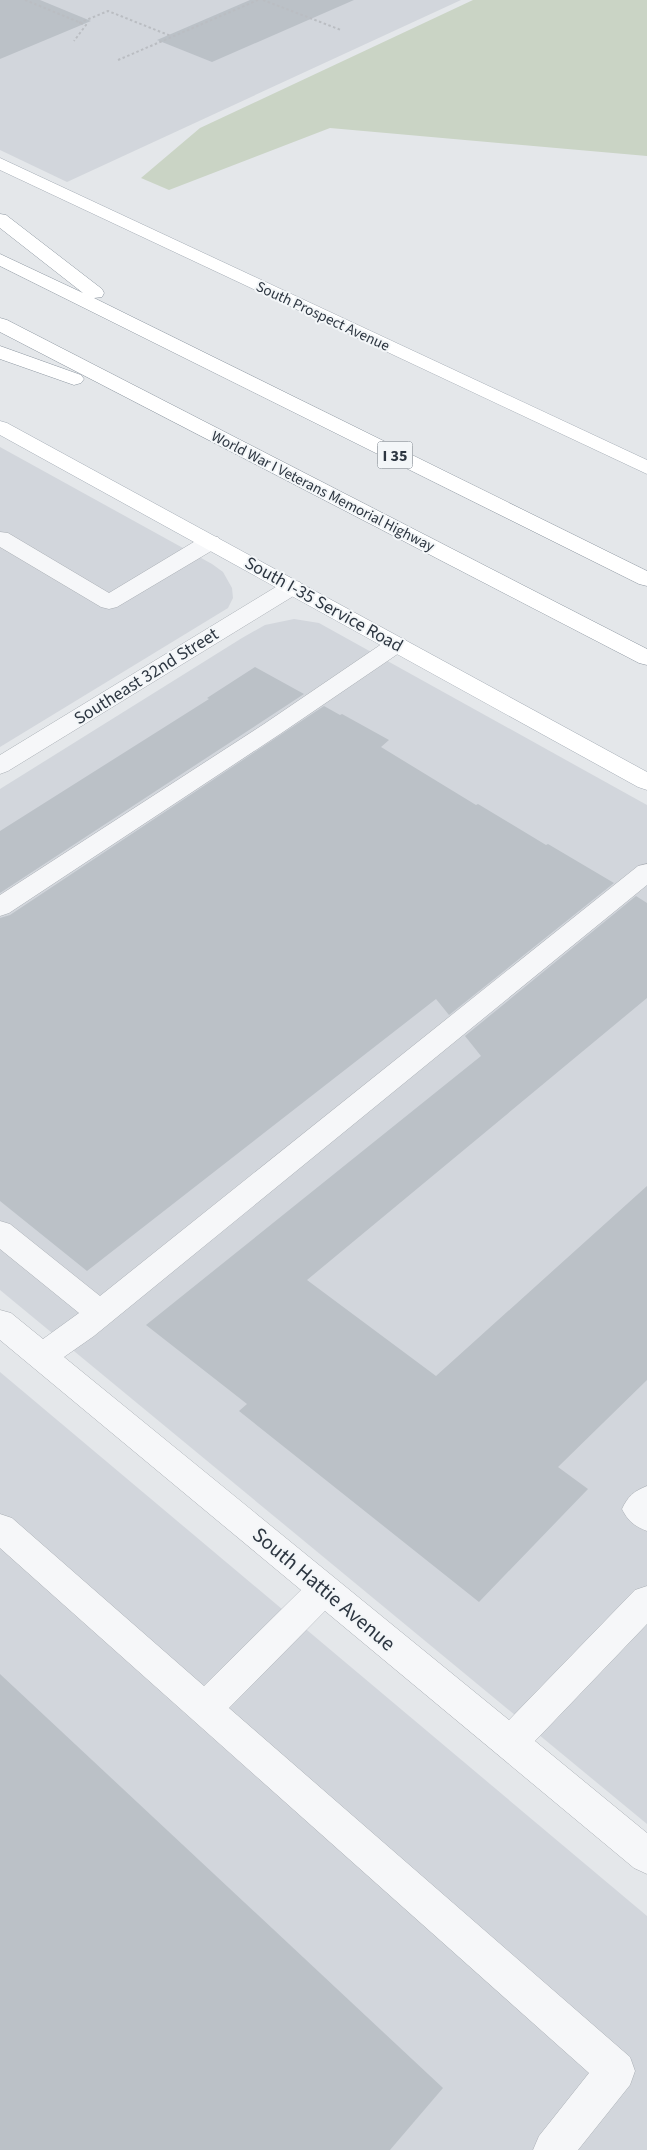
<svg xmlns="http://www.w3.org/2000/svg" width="647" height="2150" viewBox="0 0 647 2150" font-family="'Source Sans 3',sans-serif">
	<rect width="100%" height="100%" fill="#e4e7ea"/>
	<g fill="#d2d6dc">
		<path d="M0 0H461L67 182 0 150Z"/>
		<path d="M0 447 212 564 223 572 232 588 233 598 228 608 0 747Z"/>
		<path d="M294 619 319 623 647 805V1824L0 1290V789L242 638 265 625Z"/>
		<path d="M0 1372 647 1916V2150H0Z"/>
	</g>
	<path fill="#cad4c5" d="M473 0H647V156L330 128 169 190 141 178 200 128Z"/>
	<g fill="#bbc1c7">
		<path d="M0 0H40L91 21 0 59Z"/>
		<path d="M250 0H354L212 62 157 40Z"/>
		<path d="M255 667 304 694 0 893V831L209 699 207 698Z"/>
		<path d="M324 706 340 715 342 714 389 740 381 747 476 805 478 804 546 845 548 844 614 883 449 1015 436 999 87 1271 0 1201V918L10 915Z"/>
		<path d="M636 896 647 903V998L307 1280 436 1376 647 1186V1380L558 1467 588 1489 479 1602 239 1411 247 1404 146 1325 481 1056 465 1036Z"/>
		<path d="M0 1674 443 2088 390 2150H0Z"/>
	</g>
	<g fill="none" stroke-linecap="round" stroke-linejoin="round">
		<defs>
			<g id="minor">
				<path d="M0 532 8 533 109 593 202 537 210 536 218 537 221 542 218 547 117 607 109 609 101 607 0 547Z"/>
				<path d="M292 580 300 582 303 587 300 592 8 771 0 774V755L284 582Z"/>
				<path d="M397 637 405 639 408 644 405 649 280 734 9 913 0 916V895L264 724 389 639Z"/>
				<path d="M647 864V885L94 1336 64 1357 509 1720 635 1590 647 1586V1624L535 1741 647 1833V1874L634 1868 325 1611 229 1708 630 2057 635 2071 630 2085 578 2150H533L539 2136 589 2073 0 1548V1514L12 1518 204 1686 301 1590 0 1340V1310L11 1313 43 1339 79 1313 0 1249V1221L10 1224 100 1296 638 866Z"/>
				<path d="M647 1486V1531C634 1526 628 1521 622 1509 628 1496 634 1491 647 1486Z"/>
			</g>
			<g id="major">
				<path d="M0 158 647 460V474L0 170Z"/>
				<path d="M0 421 7 423 647 772V790L638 787 0 435Z"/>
			</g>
			<g id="highway">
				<path d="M0 214 6 215 102 289 104 293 102 297 94 298 647 571V586L639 584 0 266V254L83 293 0 228Z"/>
				<path d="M0 318 7 320 647 649V665L639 663 0 332Z"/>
				<path d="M0 346 81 375 84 379 81 383 74 385 0 359Z"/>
			</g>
		</defs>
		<use href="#minor" stroke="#a9aeb4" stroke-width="1"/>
		<use href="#major" stroke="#a4acb5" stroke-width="1"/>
		<use href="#highway" stroke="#8c96a0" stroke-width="1"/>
		<g stroke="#babdc2" stroke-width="2" stroke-dasharray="2.5 2.5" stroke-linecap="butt">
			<path d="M25 0 86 25 74 41"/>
			<path d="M263 0 341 30"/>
			<path d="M79 23 108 11 171 36"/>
			<path d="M118 60 258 0"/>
		</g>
		<use href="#minor" fill="#f6f7f9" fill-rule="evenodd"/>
		<use href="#major" fill="#fff" fill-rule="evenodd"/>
		<use href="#highway" fill="#fff" fill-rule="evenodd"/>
	</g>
	<g text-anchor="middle" stroke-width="4" stroke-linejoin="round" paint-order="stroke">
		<g font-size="15" fill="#2d3641" stroke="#f3f6f8">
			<text transform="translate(323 316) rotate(25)" y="5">South Prospect Avenue</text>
			<text transform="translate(323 491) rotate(27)" y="5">World War I Veterans Memorial Highway</text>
		</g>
		<rect fill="#f3f6f8" stroke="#687078" stroke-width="1" x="377.5" y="441.5" width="35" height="27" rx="4"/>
		<g font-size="16" font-weight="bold" fill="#2d3641">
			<text x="395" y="461">I 35</text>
		</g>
		<g font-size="18" fill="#2d3641" stroke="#f3f6f8">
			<text transform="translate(324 604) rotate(29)" y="6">South I-35 Service Road</text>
			<text transform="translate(146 676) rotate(-32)" y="6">Southeast 32nd Street</text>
		</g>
		<g font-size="21" fill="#2d3641" stroke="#f3f6f8">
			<text transform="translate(324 1589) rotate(40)" y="7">South Hattie Avenue</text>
		</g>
	</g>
</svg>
